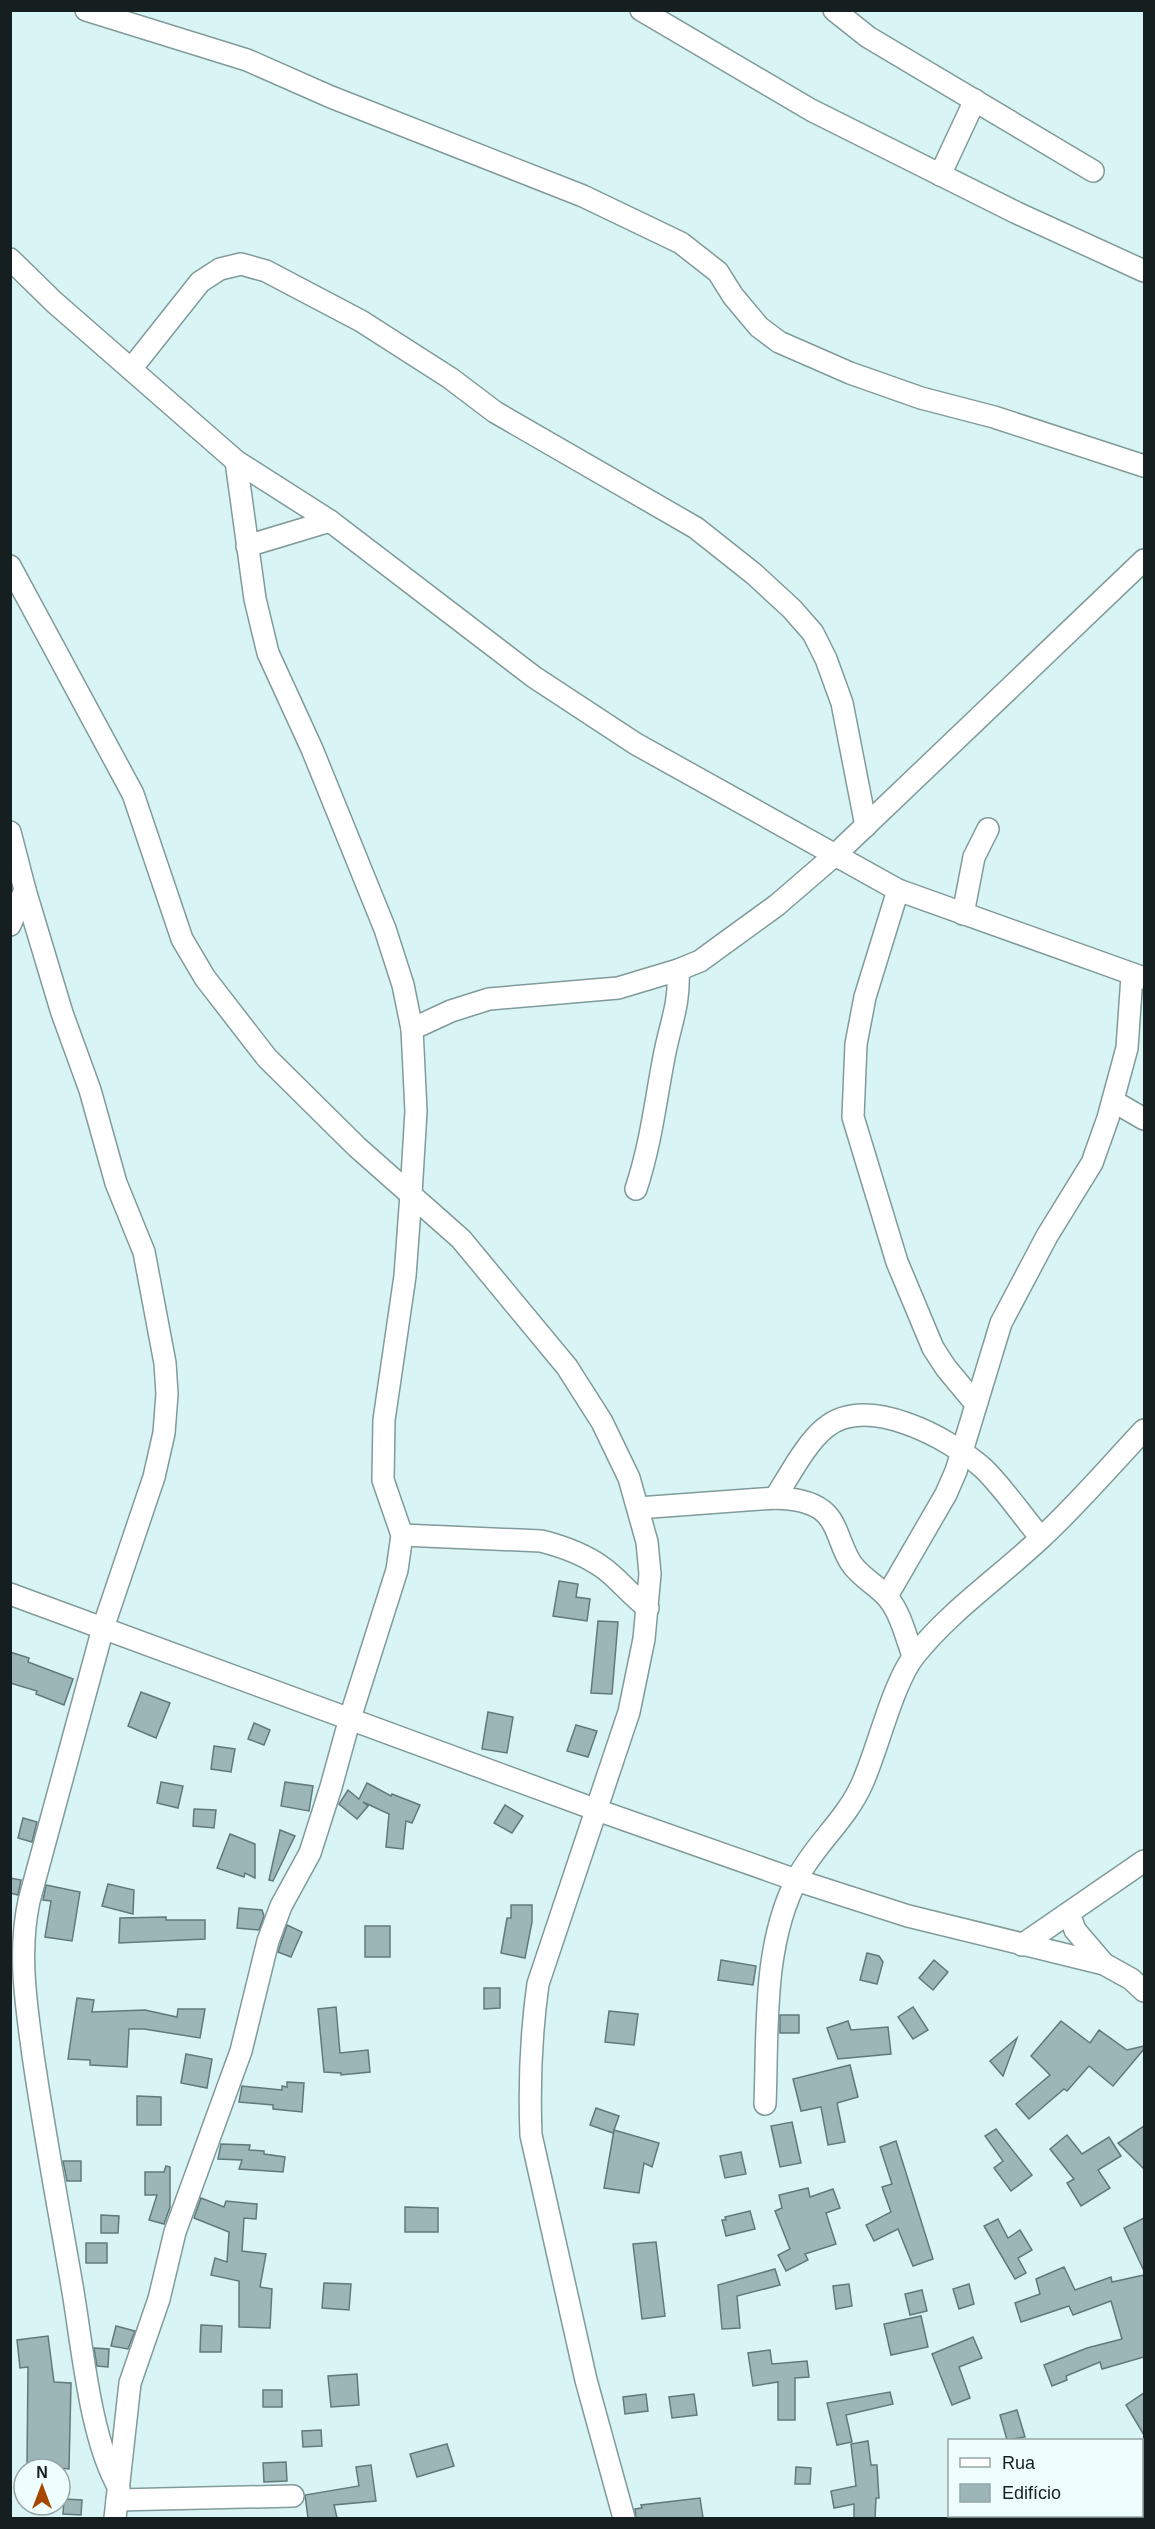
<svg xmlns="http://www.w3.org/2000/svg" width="1155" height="2529" viewBox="0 0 1155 2529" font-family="Helvetica,sans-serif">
	<rect width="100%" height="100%" fill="#d9f4f4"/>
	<g fill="#9cb5b6" stroke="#617979" stroke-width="1.5">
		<path d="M559 1581 578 1584 576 1597 590 1599 587 1621 553 1616Z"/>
		<path d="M598 1621 618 1622 612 1694 591 1693Z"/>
		<path d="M10 1652 29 1658 28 1662 73 1679 64 1705 36 1694 37 1691 10 1683Z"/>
		<path d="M141 1692 170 1703 156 1738 128 1726Z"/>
		<path d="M488 1712 513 1717 507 1753 482 1749Z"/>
		<path d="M254 1723 270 1730 264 1745 248 1739Z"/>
		<path d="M576 1725 597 1731 588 1757 567 1751Z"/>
		<path d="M214 1746 235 1749 231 1772 211 1769Z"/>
		<path d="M161 1782 183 1786 178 1808 157 1803Z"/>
		<path d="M285 1782 313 1786 309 1811 281 1806Z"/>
		<path d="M367 1783 391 1796 392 1794 420 1805 412 1823 406 1821 403 1849 386 1847 389 1814 363 1802 368 1806 357 1819 339 1804 348 1790 359 1799Z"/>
		<path d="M505 1805 523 1816 512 1833 494 1823Z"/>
		<path d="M194 1809 216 1810 214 1828 193 1826Z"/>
		<path d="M23 1818 37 1822 32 1842 18 1838Z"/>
		<path d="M280 1830 295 1836 273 1881 269 1880Z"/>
		<path d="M230 1834 255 1844V1878L245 1873 244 1877 217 1868Z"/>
		<path d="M10 1878 21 1880 18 1895 10 1893Z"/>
		<path d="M108 1884 134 1890 133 1914 102 1906Z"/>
		<path d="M46 1885 80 1892 72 1941 45 1937 51 1901 43 1900Z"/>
		<path d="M511 1905H532V1922L525 1958 501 1953 507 1918H511Z"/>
		<path d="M239 1908 262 1910 264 1916 259 1930 237 1928Z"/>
		<path d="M166 1917V1920H205V1939L119 1943 120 1918Z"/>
		<path d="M287 1925 302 1932 291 1957 278 1952Z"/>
		<rect x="365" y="1926" width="25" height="31"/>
		<path d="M867 1953 879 1956 883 1962 877 1984 860 1980Z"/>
		<path d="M721 1960 756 1966 753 1985 718 1980Z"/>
		<path d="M934 1960 948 1972 933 1990 919 1978Z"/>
		<path d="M484 1988H500V2008L484 2009Z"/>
		<path d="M77 1998 94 2000 92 2012 145 2010 177 2017 178 2009H205L200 2038 144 2029H129L127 2067 90 2065V2060L68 2059Z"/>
		<path d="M336 2007 340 2053 368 2050 370 2072 341 2075V2073L324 2072 318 2009Z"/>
		<path d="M913 2007 928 2030 913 2039 898 2017Z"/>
		<path d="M609 2011 638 2014 634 2045 605 2042Z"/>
		<rect x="780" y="2015" width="19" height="18"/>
		<path d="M848 2021 851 2030 888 2027 891 2054 838 2059 827 2028Z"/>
		<path d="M1061 2021 1090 2043 1099 2030 1127 2050 1144 2046V2049L1113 2086 1089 2066 1067 2091 1064 2089 1029 2119 1016 2104 1050 2075 1031 2056Z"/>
		<path d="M1017 2038 1003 2076 990 2061Z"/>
		<path d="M186 2054 212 2059 207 2088 181 2083Z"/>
		<path d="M850 2065 858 2097 837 2103 845 2142 828 2145 821 2107 801 2111 793 2079Z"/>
		<path d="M287 2082 304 2083 302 2112 273 2109V2105L239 2102 242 2086 282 2090V2086L287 2087Z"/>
		<path d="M137 2096 161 2097V2125H137Z"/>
		<path d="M596 2108 619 2116 614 2130 659 2143 652 2167 644 2163 639 2193 604 2188 614 2130 613 2133 590 2125Z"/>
		<path d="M792 2122 801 2163 780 2167 771 2126Z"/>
		<path d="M1144 2126V2169L1118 2143Z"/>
		<path d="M996 2129 1032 2175 1011 2191 994 2168 1003 2161 985 2136Z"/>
		<path d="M1067 2135 1082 2154 1109 2137 1121 2156 1098 2170 1110 2188 1081 2206 1067 2183 1074 2179 1050 2149Z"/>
		<path d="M896 2141 933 2259 913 2266 898 2229 874 2241 866 2225 891 2212 882 2187 892 2184 880 2147Z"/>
		<path d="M221 2144 250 2145 249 2150 264 2151V2154L285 2157 283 2172 239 2169 242 2160 218 2159Z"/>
		<path d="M741 2152 746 2174 725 2178 720 2156Z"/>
		<path d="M63 2161H81V2181H67Z"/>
		<path d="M166 2166 170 2167V2207L164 2224 149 2220 157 2195H145V2172H164Z"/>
		<path d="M808 2188 810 2197 833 2189 840 2208 826 2213 836 2244 805 2254 808 2260 786 2271 778 2255 790 2249 775 2211 782 2208 779 2195Z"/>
		<path d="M201 2198 224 2207 226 2201 257 2204 256 2219 244 2218 242 2251 266 2254 260 2287 272 2289 270 2328 239 2327V2281L211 2275 215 2258 227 2262 229 2232 194 2218Z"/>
		<path d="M405 2207 438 2208V2232H405Z"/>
		<path d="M750 2211 755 2229 726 2236 722 2220H726L725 2217Z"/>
		<path d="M101 2215 119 2216 118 2233H101Z"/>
		<path d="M1144 2218V2271L1124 2228Z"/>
		<path d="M998 2219 1008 2238 1020 2230 1032 2250 1018 2258 1026 2273 1015 2279 984 2226Z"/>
		<path d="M656 2242 665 2316 642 2319 633 2244Z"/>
		<rect x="86" y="2243" width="21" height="20"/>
		<path d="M1064 2267 1075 2290 1111 2277 1112 2282 1144 2275V2357L1102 2369 1100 2362 1066 2376 1067 2380 1052 2386 1044 2365 1087 2348 1122 2339 1111 2301 1073 2315 1069 2306 1021 2322 1015 2303 1040 2294 1036 2279Z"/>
		<path d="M775 2269 780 2285 737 2296 740 2328 722 2329 718 2285Z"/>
		<path d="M324 2283 351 2284 349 2310 322 2308Z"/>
		<path d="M849 2284 852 2306 836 2309 833 2286Z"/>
		<path d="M969 2284 974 2304 959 2309 953 2289Z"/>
		<path d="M922 2290 927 2311 910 2315 905 2294Z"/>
		<path d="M921 2316 928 2347 891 2355 884 2324Z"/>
		<path d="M201 2325 222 2326 221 2352H200Z"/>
		<path d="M116 2326 135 2331 128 2349 111 2346Z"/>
		<path d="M48 2336 54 2382 71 2383 69 2469 27 2465 28 2367 20 2368 17 2340Z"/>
		<path d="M973 2337 982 2358 959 2367 970 2398 952 2405 932 2354Z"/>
		<path d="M94 2348 109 2349 108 2367 97 2366Z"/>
		<path d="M770 2350 772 2364 807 2361 809 2377 795 2378V2420H778V2382L753 2386 748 2353Z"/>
		<path d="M357 2374 359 2405 331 2407 328 2376Z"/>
		<rect x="263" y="2390" width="19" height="17"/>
		<path d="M890 2392 893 2404 846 2415 852 2442 837 2445 827 2403Z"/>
		<path d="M1144 2393V2435L1126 2405Z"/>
		<path d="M646 2394 648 2411 625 2414 623 2397Z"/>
		<path d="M694 2394 697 2415 672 2418 669 2397Z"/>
		<path d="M1017 2410 1025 2437 1007 2440 1000 2415Z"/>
		<path d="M321 2430 322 2446 303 2447 302 2431Z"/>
		<path d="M868 2441 871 2465H877L879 2498H876L875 2518H854V2504L834 2508 831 2491 856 2486 851 2444Z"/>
		<path d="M447 2444 454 2466 417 2477 410 2454Z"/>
		<path d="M286 2462 287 2481 264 2482 263 2463Z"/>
		<path d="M371 2465 376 2501 334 2505 337 2518H308L305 2495 359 2486 356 2467Z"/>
		<path d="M796 2467 811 2468 810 2484H795Z"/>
		<path d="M700 2498 703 2518H636L635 2509 642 2508 641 2505Z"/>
		<path d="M64 2499 82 2500 81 2515 63 2514Z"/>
	</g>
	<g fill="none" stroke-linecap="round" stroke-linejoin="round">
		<defs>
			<g id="minor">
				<path d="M86 10 247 60 331 97 583 196 681 243 718 272 733 296 759 327 779 342 850 373 921 398 994 417 1144 466"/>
				<path d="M641 10 811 110 1017 213 1144 271"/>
				<path d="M834 10 868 37 1093 171"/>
				<path d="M940 175 975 100"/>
				<path d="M10 259 54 302 236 461 330 521 534 677 636 744 898 890 1144 978"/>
				<path d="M131 369 200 282 220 269 241 264 266 271 361 321 450 378 495 412 696 528 754 574 792 609 813 633 826 659 842 703 866 826"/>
				<path d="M247 546 330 521"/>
				<path d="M10 566 133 794 182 939 205 978 267 1058 357 1147 461 1239 567 1367 602 1422 629 1478 647 1542 650 1574 644 1639 629 1712 538 1984C531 2034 529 2085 531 2135L586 2380 624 2518"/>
				<path d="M10 832 25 890 62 1013 90 1090 116 1183 144 1252 165 1363 167 1394 164 1433 154 1477 103 1628 29 1901C18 1952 26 2004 33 2055 44 2131 58 2205 71 2280 82 2340 89 2437 119 2488"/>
				<path d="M898 890 865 997 856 1044 853 1117 897 1262 933 1348 946 1368 976 1404"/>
				<path d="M963 914 974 857 988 829"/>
				<path d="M10 925 25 890"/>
				<path d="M412 1029 451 1011 489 999 618 988 678 970 700 961 777 905 835 855 1144 560"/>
				<path d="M1113 1101 1144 1119"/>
				<path d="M636 1189C651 1143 655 1104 664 1057 670 1024 680 1006 678 970"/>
				<path d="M775 1498C788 1478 806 1443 825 1428 867 1393 949 1438 983 1468 1003 1487 1023 1517 1041 1538"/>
				<path d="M638 1508 775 1498C791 1499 809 1500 823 1511 838 1523 840 1547 851 1563 860 1577 877 1585 888 1598 901 1614 906 1637 913 1656"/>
				<path d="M402 1535 541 1541C561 1546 585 1555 602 1567 618 1578 631 1596 648 1608"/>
				<path d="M10 1594 597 1810 796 1880 908 1916 1104 1964 1131 1979 1144 1991"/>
				<path d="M887 1596 946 1494 956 1471 1001 1323 1047 1236 1092 1163 1108 1118 1127 1048 1132 976"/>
				<path d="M1069 1913 1075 1930 1104 1964"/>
				<path d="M1022 1945 1144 1861"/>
				<path d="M765 2104C768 2030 762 1944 798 1877 816 1843 846 1820 862 1784 878 1749 893 1682 915 1655 951 1610 1000 1577 1041 1538 1078 1504 1110 1466 1144 1430"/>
				<path d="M117 2500 293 2496"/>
				<path d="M115 2518 130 2383 159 2299 175 2232 241 2051 268 1941 281 1906 310 1853 331 1787 350 1718 397 1570 402 1535 383 1480 384 1420 405 1276 411 1194 416 1111 412 1029 403 985 385 929 312 749 268 653 255 599 236 461"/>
			</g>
		</defs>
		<use href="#minor" stroke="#819a9a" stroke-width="24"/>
		<use href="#minor" stroke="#fff" stroke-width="21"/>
	</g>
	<rect width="1155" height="2529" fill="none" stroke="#151f1f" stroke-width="24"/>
	<rect x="948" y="2439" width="195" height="78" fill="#eefeff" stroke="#97a5a5" stroke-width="1.5"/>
	<rect x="960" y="2458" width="30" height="9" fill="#ffffff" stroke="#97a5a5" stroke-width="1.5"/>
	<text x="1002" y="2469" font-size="18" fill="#151f1f">Rua</text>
	<rect x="960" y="2484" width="30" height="18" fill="#9cb5b6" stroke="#97a5a5" stroke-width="1.5"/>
	<text x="1002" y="2499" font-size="18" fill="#151f1f">Edifício</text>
	<g transform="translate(42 2487)"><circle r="28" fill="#eefeff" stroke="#97a5a5" stroke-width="1.5"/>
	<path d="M0-4.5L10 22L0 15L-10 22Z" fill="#a84800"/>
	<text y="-9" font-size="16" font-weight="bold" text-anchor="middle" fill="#151f1f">N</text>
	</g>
</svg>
